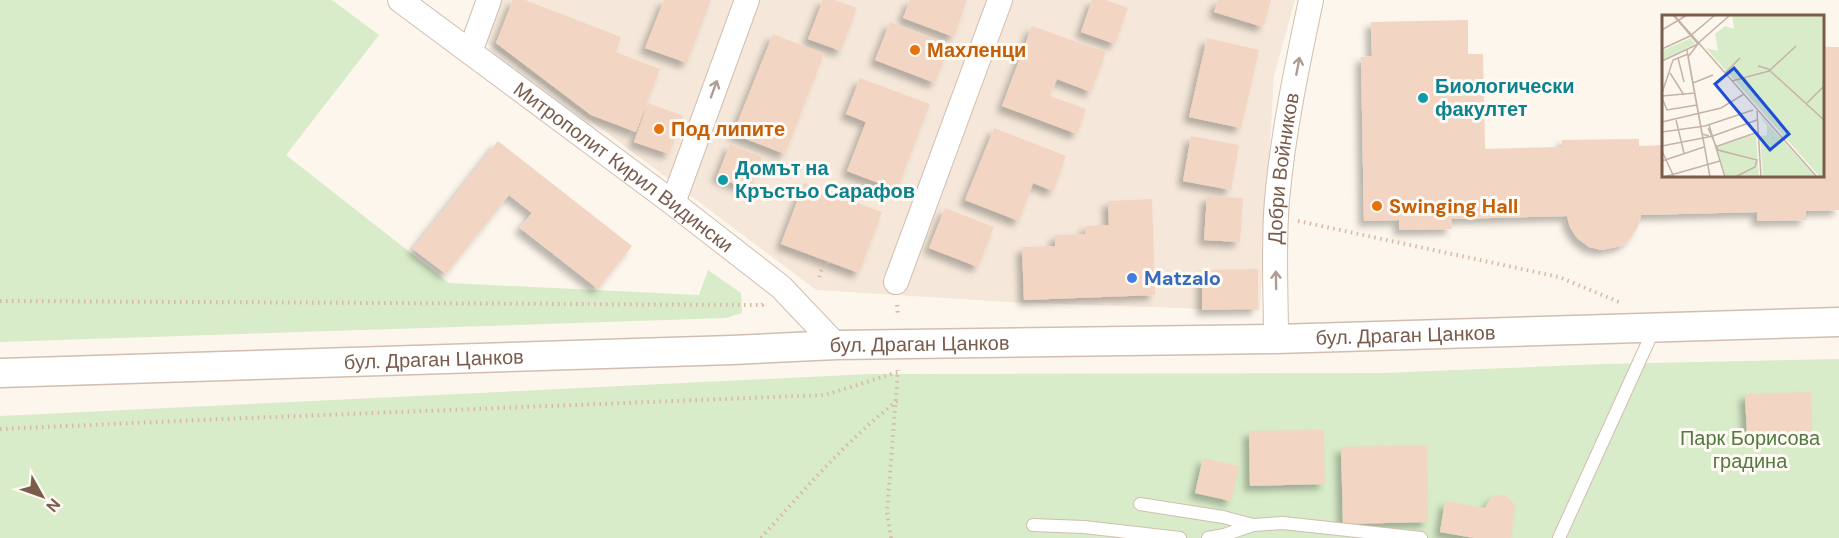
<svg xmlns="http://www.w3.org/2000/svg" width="1839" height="538" viewBox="0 0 1839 538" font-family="'DM Sans',sans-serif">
	<defs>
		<filter id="shadow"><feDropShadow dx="-5.5" dy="5.5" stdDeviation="3" flood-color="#0004"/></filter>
	</defs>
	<rect width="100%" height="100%" fill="#fdf6ec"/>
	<path fill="#f5e8da" d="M500 0H1295L1274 76 1260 311 1008 302 816 290 485 41Z"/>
	<g fill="#d8ecc9">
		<path d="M0 0H332L379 35 286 155 449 283 699 295 708 270 741 293 742 313 726 318 0 342Z"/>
		<path d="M1839 359V538H0V416L870 374 1383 373 1603 364Z"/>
	</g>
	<g fill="#f3d5c3" filter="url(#shadow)">
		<path d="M513 0H525L621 37 616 52 660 69 636 132 591 115 496 43Z"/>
		<path d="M664 0H711L687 63 645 48Z"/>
		<path d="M823 0H835L857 8 841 51 808 39Z"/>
		<path d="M910 0H967L954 37 903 18Z"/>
		<path d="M1092 0H1106L1128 8 1115 44 1081 32Z"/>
		<path d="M1218 0H1271L1263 27 1214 12Z"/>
		<path d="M1468 20V54H1483L1485 149 1562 147V140L1639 139V146L1664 145V176H1822V47H1839V210L1806 211V220L1757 221V212L1641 215 1637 229 1628 241 1621 246 1602 250 1589 247 1577 238 1570 227 1567 216 1451 219 1452 229 1399 230V220L1364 221 1361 57 1372 56 1371 22Z"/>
		<path d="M890 22 950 45 935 83 875 60Z"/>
		<path d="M1032 26 1106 52 1091 92 1057 79 1050 96 1086 109 1077 134 1002 106Z"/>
		<path d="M773 34 824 54 785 154 733 134Z"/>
		<path d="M1207 38 1259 50 1241 128 1189 117Z"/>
		<path d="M860 78 930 104 897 190 847 171 866 122 846 114Z"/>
		<path d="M648 103 683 116 669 154 634 142Z"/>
		<path d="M994 128 1066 156 1053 191 1033 183 1019 221 965 200Z"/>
		<path d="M1191 136 1239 145 1231 190 1183 181Z"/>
		<path d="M498 141 632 246 598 289 520 228 532 213 509 195 446 274 413 249Z"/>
		<path d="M730 144 762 157 750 190 717 177Z"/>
		<path d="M804 183 882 212 859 273 781 244Z"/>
		<path d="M1207 196 1243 198 1240 242 1204 240Z"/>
		<path d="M1152 199 1155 295 1024 300 1022 247 1055 246V235L1085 234V226L1109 225 1108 201Z"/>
		<path d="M945 208 994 227 978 267 929 248Z"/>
		<path d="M1258 269V309L1202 310V270Z"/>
		<path d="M1811 392 1812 435 1747 437 1745 394Z"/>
		<path d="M1324 430 1325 484 1250 486 1249 431Z"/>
		<path d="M1427 445 1428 522 1343 524 1341 447Z"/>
		<path d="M1203 458 1239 466 1231 501 1195 493Z"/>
		<path d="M1500 495 1506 496 1512 501 1515 506 1511 538H1474L1440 532 1445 501 1485 508 1488 502 1493 497Z"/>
	</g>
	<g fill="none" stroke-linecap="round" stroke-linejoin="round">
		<defs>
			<g id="service">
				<path d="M1140 504 1223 517 1253 525"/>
				<path d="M1033 525 1084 527 1180 538"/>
				<path d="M1208 538 1224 535 1253 525 1283 523 1421 538"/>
				<path d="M1559 538 1654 329"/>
			</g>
			<g id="minor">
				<path id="s1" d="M400 0 673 203 781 287 836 345"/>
				<path d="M470 52 489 0"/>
				<path d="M673 203 747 0"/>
				<path d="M896 282 1000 0"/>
				<path id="s2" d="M1276 339C1276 293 1273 246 1277 200 1283 133 1297 66 1311 0"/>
			</g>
			<g id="tertiary">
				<path id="s3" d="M0 373 732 350 836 345 1276 339 1839 322"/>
			</g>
		</defs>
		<use href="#service" stroke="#d1beb0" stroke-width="14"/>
		<use href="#minor" stroke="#d1beb0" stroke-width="26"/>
		<use href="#tertiary" stroke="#d1beb0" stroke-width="31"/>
		<g stroke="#d9b8a5" stroke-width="4" stroke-dasharray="1.5 4.5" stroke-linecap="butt">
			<path d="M1298 221 1559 277 1619 302"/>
			<path d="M819 258 818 263 828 266 829 262"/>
			<path d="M819 277 823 265"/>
			<path d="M0 301 762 305 766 301"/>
			<path d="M897 305 898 316"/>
			<path d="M0 429 223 419 825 395 898 372"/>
			<path d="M761 538C804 490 846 441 897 401"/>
			<path d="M891 538 887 513 898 370"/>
		</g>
		<use href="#service" stroke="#fff" stroke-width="12"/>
		<use href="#minor" stroke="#fff" stroke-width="24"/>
		<use href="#tertiary" stroke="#fff" stroke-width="28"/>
	</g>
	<defs><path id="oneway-shaft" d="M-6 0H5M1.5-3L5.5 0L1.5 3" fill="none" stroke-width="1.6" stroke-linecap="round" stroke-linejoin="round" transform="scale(1.5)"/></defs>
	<g stroke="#af9d94">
		<use href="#oneway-shaft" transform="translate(1298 66) rotate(-79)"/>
		<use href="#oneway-shaft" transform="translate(714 89) rotate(-70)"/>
		<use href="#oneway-shaft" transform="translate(1276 280) rotate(-91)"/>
	</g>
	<g fill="#e8710a" stroke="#fffaf3" stroke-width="2">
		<circle cx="915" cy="50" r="6"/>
		<circle cx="659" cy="129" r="6"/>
		<circle cx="1377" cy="206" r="6"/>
	</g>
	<g fill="#0f9aa8" stroke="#fffaf3" stroke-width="2">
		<circle cx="1423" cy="98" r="6"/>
		<circle cx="723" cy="180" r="6"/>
	</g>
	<circle fill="#3f7fe0" stroke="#fffaf3" stroke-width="2" cx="1132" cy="278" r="6"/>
	<g text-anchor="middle" stroke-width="6" stroke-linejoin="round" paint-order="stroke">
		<g font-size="20" font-weight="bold" fill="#c56008" stroke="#fffaf3" text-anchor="start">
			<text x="927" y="57">Махленци</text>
			<text x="671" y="136">Под липите</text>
			<text x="1389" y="213">Swinging Hall</text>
		</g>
		<g font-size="20" font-weight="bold" fill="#0d838f" stroke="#fffaf3" text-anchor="start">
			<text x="1435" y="93">Биологически<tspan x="1435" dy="23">факултет</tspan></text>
			<text x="735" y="175">Домът на<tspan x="735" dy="23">Кръстьо Сарафов</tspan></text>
		</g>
		<g font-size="20" fill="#7a5c4d" stroke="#fffaf3">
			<text dy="7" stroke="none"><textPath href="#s1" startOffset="279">Митрополит Кирил Видински</textPath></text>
			<text dy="7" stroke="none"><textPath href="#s2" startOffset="171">Добри Войников</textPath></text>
			<text dy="7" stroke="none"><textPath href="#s3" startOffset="1406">бул. Драган Цанков</textPath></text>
			<text dy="7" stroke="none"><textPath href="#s3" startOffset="920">бул. Драган Цанков</textPath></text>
			<text dy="7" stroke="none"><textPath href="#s3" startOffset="434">бул. Драган Цанков</textPath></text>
		</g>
		<g font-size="20" font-weight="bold" fill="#366cbe" stroke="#fffaf3" text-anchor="start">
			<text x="1144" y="285">Matzalo</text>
		</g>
		<g font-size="20" fill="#537a41" stroke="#fffaf3">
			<text x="1750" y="445">Парк Борисова<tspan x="1750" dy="23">градина</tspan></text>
		</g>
	</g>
	<g transform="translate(1662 15)">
		<rect width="162" height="162" fill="#fdf6ec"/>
		<path d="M70 0H162V162H158L44 33 56 36 53 19 63 11 72 14ZM29 23 33 29 0 45V36ZM97 99 154 162H101L98 121 105 120V111ZM94 119 97 162H64L54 132Z" fill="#d8ecc9"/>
		<path fill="none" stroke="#c5b3a7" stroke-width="1.5" d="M11 0 36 29 26 42 40 119 47 121M12 0 155 162M0 15 25 0M0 34 28 21 53 0M25 35 48 162M16 43 22 67M0 46 34 30 68 0M96 51 106 54 162 105M8 58 22 80M63 58 78 43M82 63 96 82M70 66 107 56 134 31M31 68 51 60M0 78 11 45 26 39M0 81 33 78M0 83 5 95 35 90M145 88 162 71M95 96 99 162M14 105 22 138M0 107 59 93 82 79M47 110 63 162M46 113 56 135 95 145 93 152 73 162M0 117 43 111 91 95M0 131 51 121 95 105M53 132 96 117M0 136 12 162M0 146 42 132M2 162 58 146"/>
		<path fill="#1d4ed8" fill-opacity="0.15" stroke="#1d4ed8" stroke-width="3" d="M72 53 127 119 108 135 53 69Z"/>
		<rect width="162" height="162" fill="none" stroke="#7a5c4d" stroke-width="3"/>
	</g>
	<g transform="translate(42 496) rotate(130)" stroke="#fffaf3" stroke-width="4.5" paint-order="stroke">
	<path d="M0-4.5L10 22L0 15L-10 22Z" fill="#7a5c4d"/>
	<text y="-9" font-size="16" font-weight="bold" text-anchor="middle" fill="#7a5c4d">N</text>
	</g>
</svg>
